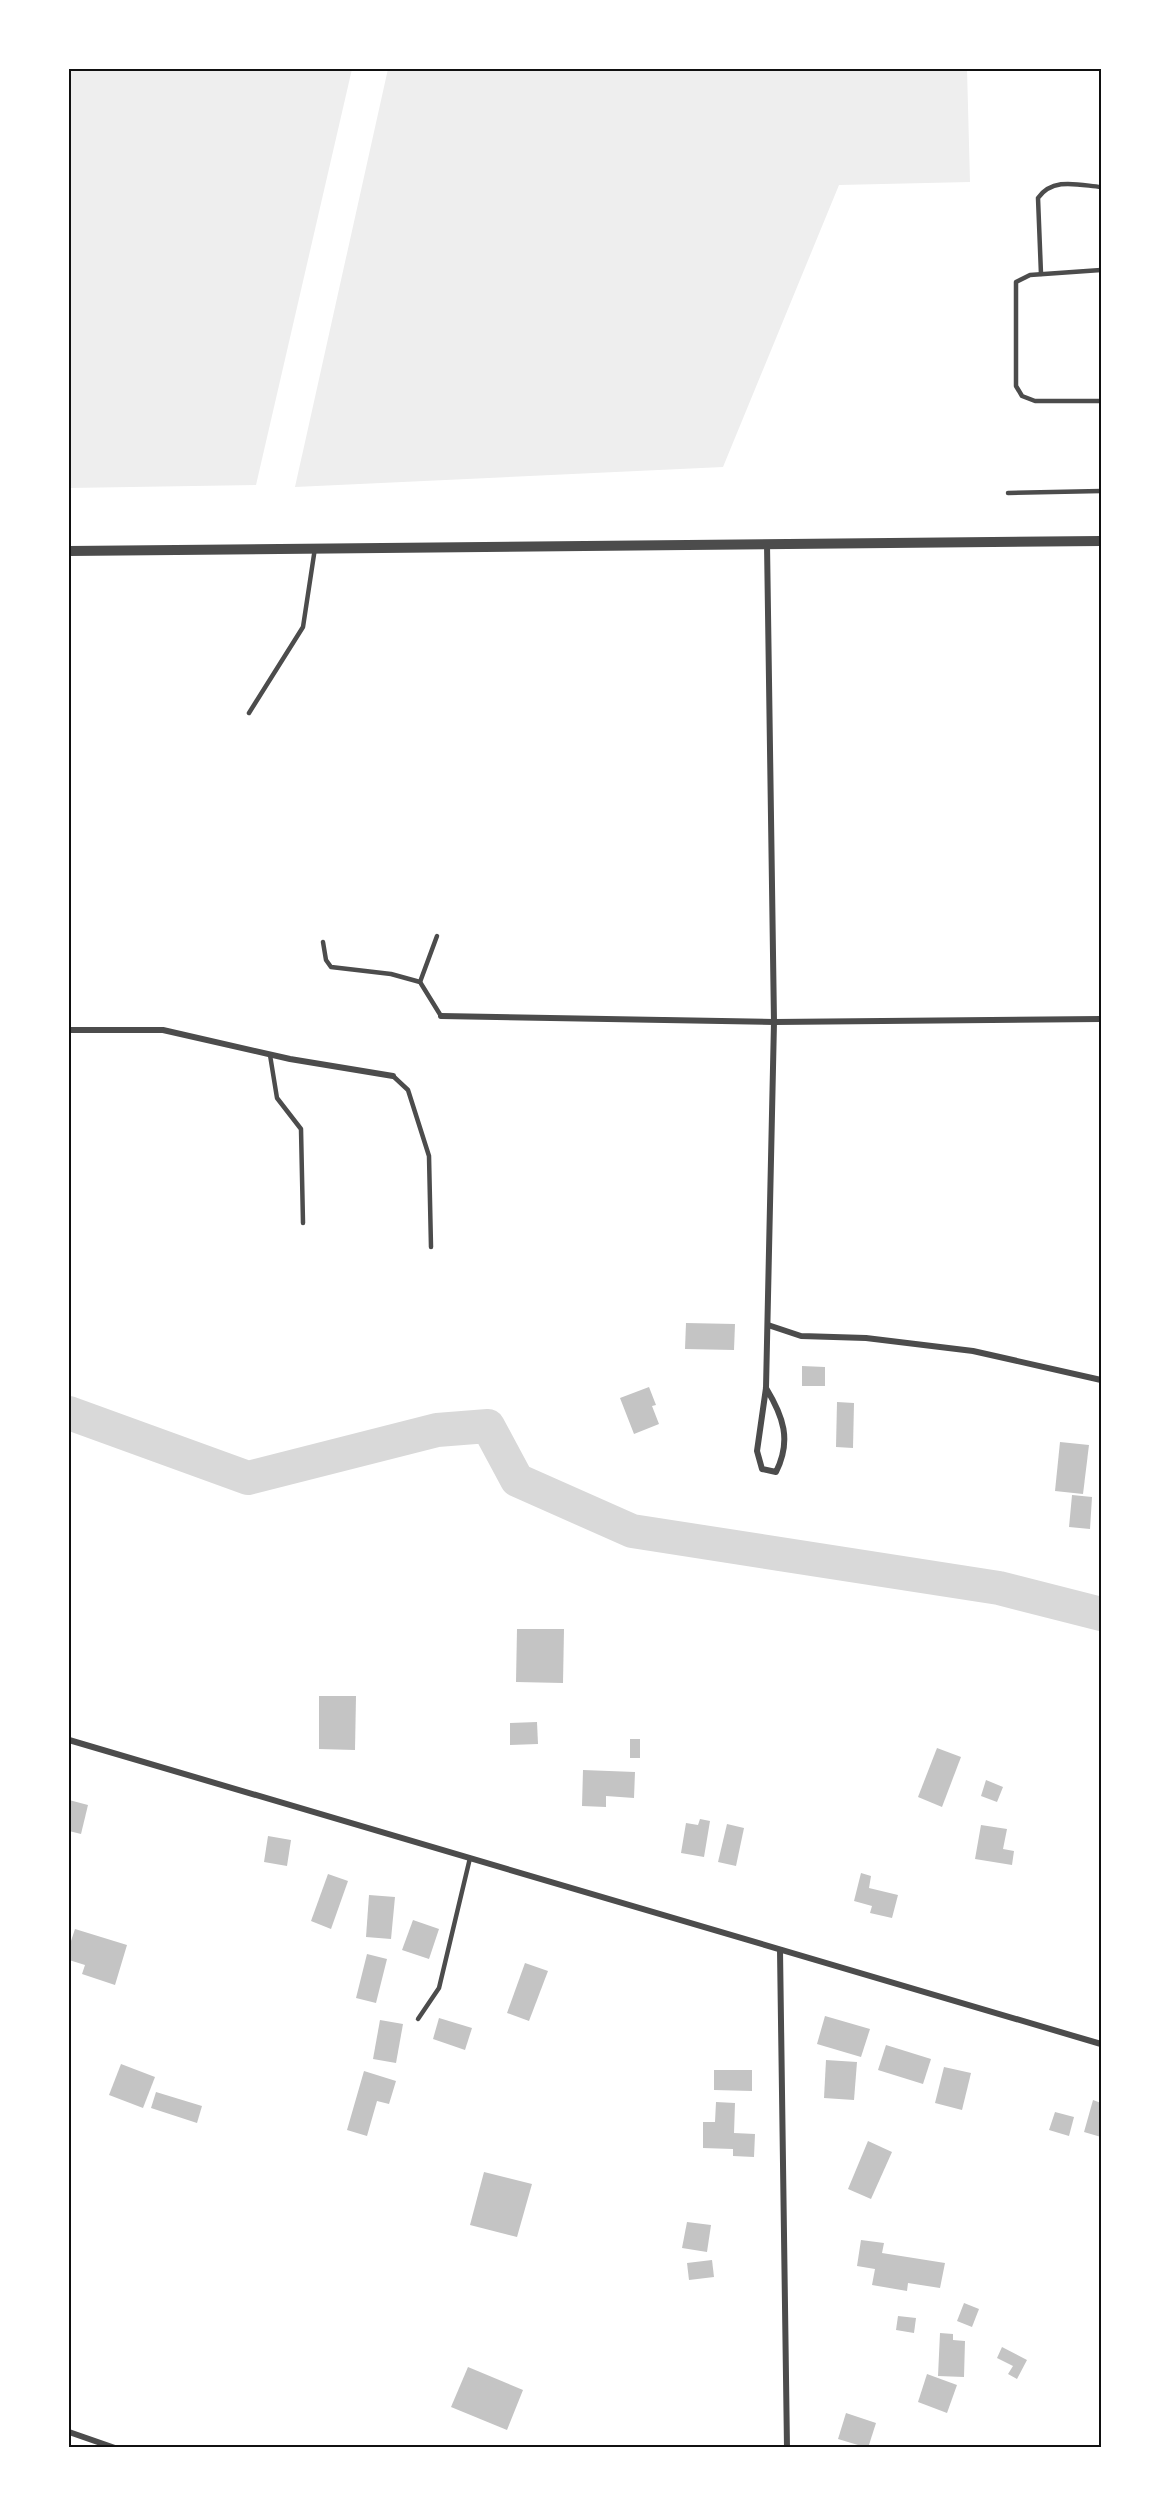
<svg xmlns="http://www.w3.org/2000/svg" width="1170" height="2517" viewBox="0 0 1170 2517" font-family="Raleway,sans-serif">
	<rect width="100%" height="100%" fill="#fff"/>
	<g fill="#eee">
		<path d="M69 69H352L256 485 69 488Z"/>
		<path d="M388 69H967L970 182 839 185 723 467 295 487Z"/>
	</g>
	<g fill="none" stroke-linecap="round" stroke-linejoin="round">
		<path stroke="#d9d9d9" stroke-width="34" d="M69 1413 248 1478 437 1430 488 1426 517 1480 632 1531 999 1588 1101 1614"/>
	</g>
	<g fill="#c4c4c4">
		<path d="M686 1323 735 1324 734 1350 685 1349Z"/>
		<path d="M802 1366 825 1367V1386H802Z"/>
		<path d="M649 1387 656 1405 652 1406 659 1424 634 1434 620 1398Z"/>
		<path d="M837 1402 854 1403 853 1448 836 1447Z"/>
		<path d="M1060 1442 1089 1445 1083 1494 1055 1491Z"/>
		<path d="M1072 1495 1092 1497 1090 1529 1069 1527Z"/>
		<path d="M517 1629H564L563 1683 516 1682Z"/>
		<path d="M319 1696H356L355 1750 319 1749Z"/>
		<path d="M537 1722 538 1744 510 1745V1723Z"/>
		<rect x="630" y="1739" width="10" height="19"/>
		<path d="M937 1748 961 1757 942 1807 918 1797Z"/>
		<path d="M583 1770 635 1772 634 1798 606 1796V1807L582 1806Z"/>
		<path d="M986 1780 1003 1787 997 1802 981 1796Z"/>
		<path d="M69 1800 88 1805 81 1834 69 1831Z"/>
		<path d="M700 1819 710 1821 704 1857 681 1853 686 1823 698 1825Z"/>
		<path d="M727 1824 744 1828 736 1866 718 1862Z"/>
		<path d="M981 1825 1007 1829 1003 1849 1014 1851 1012 1865 975 1859Z"/>
		<path d="M268 1836 291 1840 287 1866 264 1862Z"/>
		<path d="M861 1873 871 1876 869 1888 898 1895 892 1918 870 1913 872 1906 854 1901Z"/>
		<path d="M328 1874 348 1881 331 1929 311 1921Z"/>
		<path d="M369 1895 395 1897 391 1939 366 1937Z"/>
		<path d="M413 1920 439 1929 429 1959 402 1950Z"/>
		<path d="M75 1929 127 1945 115 1985 82 1974 85 1965 69 1960V1947Z"/>
		<path d="M367 1954 387 1959 376 2003 356 1998Z"/>
		<path d="M525 1963 548 1971 529 2021 507 2013Z"/>
		<path d="M825 2016 870 2029 861 2057 817 2044Z"/>
		<path d="M439 2018 472 2028 465 2050 433 2039Z"/>
		<path d="M380 2020 403 2024 396 2063 373 2059Z"/>
		<path d="M886 2045 931 2059 923 2084 878 2070Z"/>
		<path d="M826 2060 857 2062 854 2100 824 2098Z"/>
		<path d="M121 2064 155 2077 143 2108 109 2095Z"/>
		<path d="M944 2067 971 2073 962 2110 935 2103Z"/>
		<path d="M714 2070H752V2091L714 2090Z"/>
		<path d="M364 2071 396 2081 389 2104 377 2101 367 2136 347 2130Z"/>
		<path d="M156 2092 202 2106 197 2123 151 2108Z"/>
		<path d="M1093 2100 1101 2103V2137L1084 2132Z"/>
		<path d="M716 2102 735 2103 734 2133 755 2134 754 2157 733 2156V2149L703 2148V2122H715Z"/>
		<path d="M1055 2112 1074 2117 1069 2136 1049 2130Z"/>
		<path d="M868 2141 892 2152 871 2199 848 2189Z"/>
		<path d="M484 2172 532 2184 517 2237 470 2225Z"/>
		<path d="M687 2222 711 2225 707 2252 682 2248Z"/>
		<path d="M861 2240 884 2243 882 2253 945 2263 940 2288 908 2283 907 2291 872 2285 875 2269 857 2266Z"/>
		<path d="M712 2260 714 2277 689 2280 687 2263Z"/>
		<path d="M964 2303 979 2309 972 2327 957 2321Z"/>
		<path d="M898 2316 916 2318 914 2333 896 2330Z"/>
		<path d="M940 2333 953 2334V2340L965 2341 964 2377 938 2376Z"/>
		<path d="M1002 2347 1027 2360 1017 2379 1008 2374 1013 2366 997 2358Z"/>
		<path d="M468 2367 523 2390 507 2430 451 2407Z"/>
		<path d="M927 2374 957 2385 947 2413 918 2402Z"/>
		<path d="M846 2413 876 2423 868 2448 838 2439Z"/>
	</g>
	<g fill="none" stroke-linecap="round" stroke-linejoin="round">
		<g stroke="#4c4c4c" stroke-width="4.5">
			<path d="M1101 270 1030 275 1016 282V386L1022 396 1035 401H1101"/>
			<path d="M1041 274 1038 198C1053 177 1078 185 1101 187"/>
			<path d="M1008 493 1101 491"/>
			<path d="M249 713 303 627 315 548"/>
			<path d="M323 942 326 960 331 967 391 974 420 982 441 1016"/>
			<path d="M420 982 437 936"/>
			<path d="M270 1055 277 1098 301 1129 303 1223"/>
			<path d="M393 1076 408 1090 429 1156 431 1247"/>
			<path d="M418 2019 439 1988 470 1858"/>
		</g>
		<g stroke="#4c4c4c" stroke-width="6">
			<path d="M441 1016 774 1022 1101 1019"/>
			<path d="M69 1030H163L290 1059 393 1076"/>
			<path d="M768 1325 801 1336 866 1338 973 1351 1101 1380"/>
			<path d="M766 1388C783 1416 792 1440 776 1472L762 1469 757 1451 766 1388 774 1022 767 544"/>
			<path d="M69 1740 1101 2044"/>
			<path d="M780 1950 787 2448"/>
			<path d="M69 2432 115 2448"/>
		</g>
		<path stroke="#4c4c4c" stroke-width="10" d="M69 551 1101 541"/>
	</g>
	<rect width="1170" height="2517" fill="none" stroke="#ffffff" stroke-width="141"/>
	<rect x="70" y="70" width="1030" height="2376" fill="none" stroke="#111" stroke-width="2"/>
</svg>
